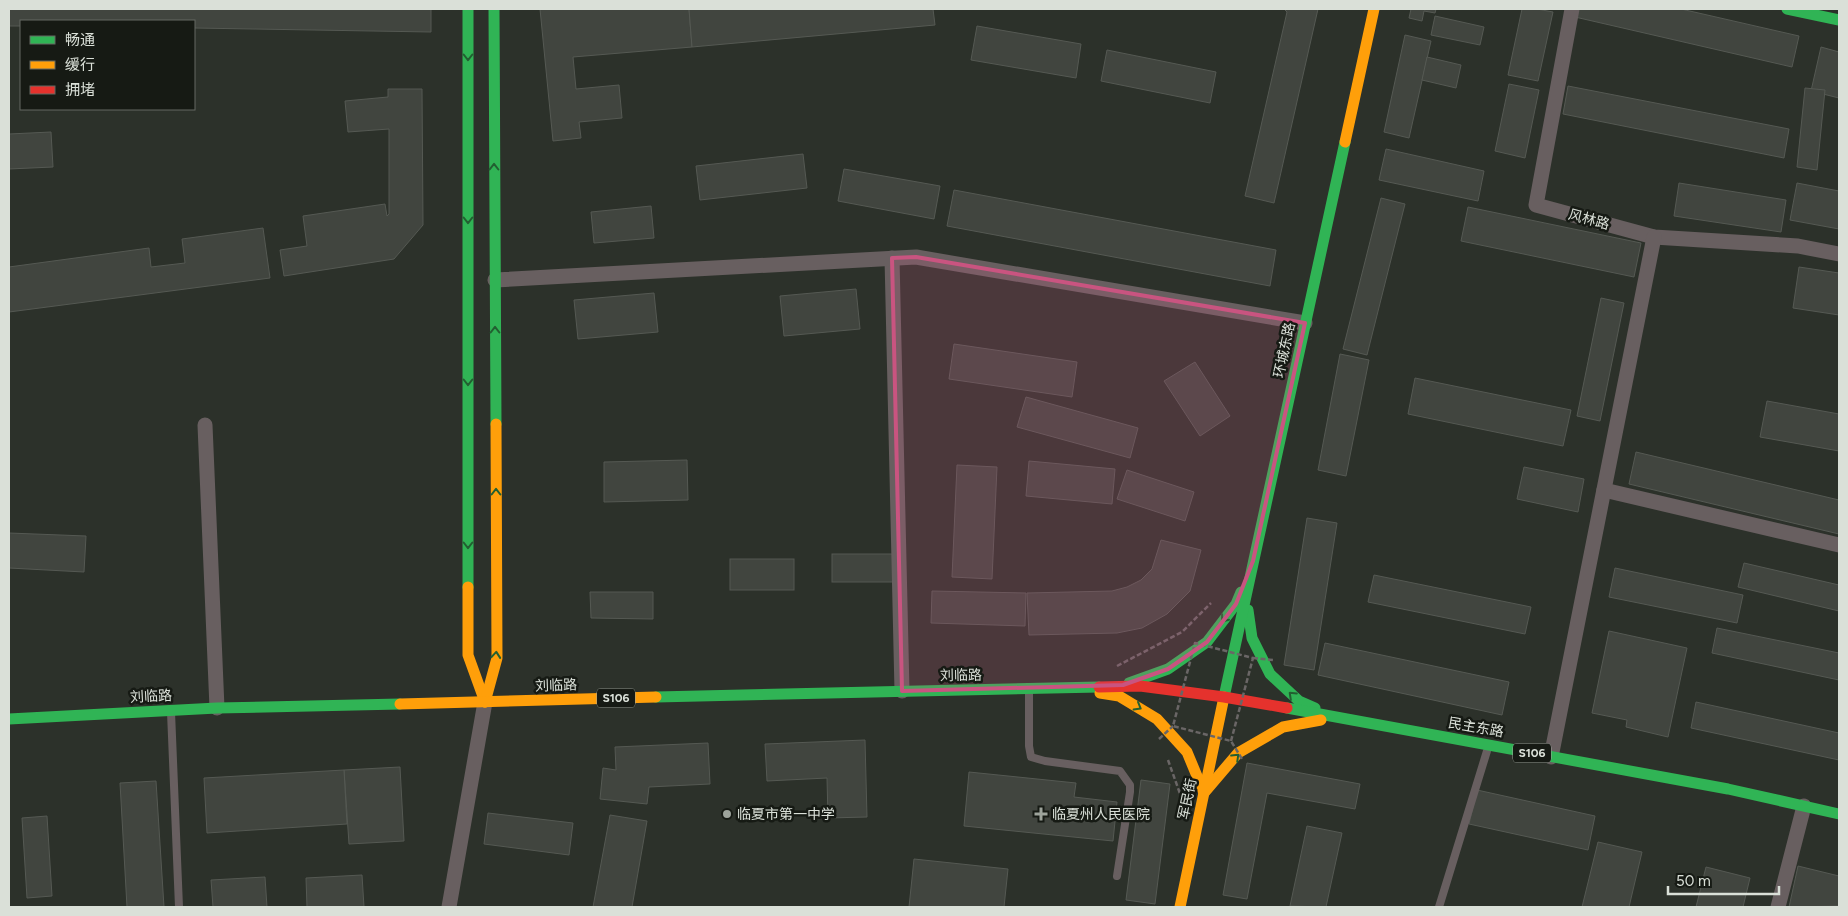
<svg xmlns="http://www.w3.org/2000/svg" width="1848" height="916" viewBox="0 0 1848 916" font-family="Figtree,'Noto Sans SC',sans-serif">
	<rect width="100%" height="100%" fill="#2c312a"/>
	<g fill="#41453f" stroke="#555953">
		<path d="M9 9H431V32L194 28V21H21V26H9Z"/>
		<path d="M540 9H689L692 47 573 57 576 89 619 85 622 118 579 122 581 138 553 141Z"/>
		<path d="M689 9H933L935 25 692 47Z"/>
		<path d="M1284 9H1318L1274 203 1245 196 1287 12Z"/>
		<path d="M1411 9H1436L1435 13 1424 11 1422 21 1409 18Z"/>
		<path d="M1522 9H1537L1553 12 1538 81 1508 75Z"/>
		<path d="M1577 9H1681L1799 36 1792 67 1575 17Z"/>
		<path d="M1435 16 1484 27 1480 45 1431 35Z"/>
		<path d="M977 26 1081 44 1076 78 971 60Z"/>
		<path d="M1405 35 1431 41 1409 138 1384 132Z"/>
		<path d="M1821 47 1839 52V98L1811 91Z"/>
		<path d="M1107 50 1216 72 1210 103 1101 81Z"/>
		<path d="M1427 57 1461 65 1456 88 1422 80Z"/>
		<path d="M1509 84 1539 90 1525 158 1495 151Z"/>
		<path d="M1568 86 1789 129 1784 158 1563 114Z"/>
		<path d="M1805 88 1825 90 1817 170 1797 167Z"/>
		<path d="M388 89H422L423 225 394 259 284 276 280 250 307 246 303 216 385 204 387 216 389 214V129L348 132 345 101 388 97Z"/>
		<path d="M51 132 53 167 9 169V134Z"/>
		<path d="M1386 149 1484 171 1478 201 1379 180Z"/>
		<path d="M803 154 807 188 700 200 696 166Z"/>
		<path d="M844 169 940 186 934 219 838 201Z"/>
		<path d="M1679 183 1786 200 1781 232 1674 216Z"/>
		<path d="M1797 183 1839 191V229L1790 220Z"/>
		<path d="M954 190 1276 250 1270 286 947 226Z"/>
		<path d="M1381 198 1405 204 1367 355 1343 349Z"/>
		<path d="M651 206 654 238 594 243 591 212Z"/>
		<path d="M1468 207 1641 243 1634 277 1461 241Z"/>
		<path d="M263 228 270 278 9 312V267L149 248 151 267 185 263 182 239Z"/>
		<path d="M1799 267 1839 273V315L1793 308Z"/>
		<path d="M856 289 860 329 784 336 780 296Z"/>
		<path d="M654 293 658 332 578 339 574 300Z"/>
		<path d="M1601 298 1624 303 1600 421 1577 416Z"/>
		<path d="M954 344 1077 362 1072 397 949 379Z"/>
		<path d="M1340 354 1369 360 1346 476 1318 470Z"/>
		<path d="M1195 362 1230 416 1200 436 1164 381Z"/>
		<path d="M1415 378 1571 410 1563 446 1408 414Z"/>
		<path d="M1026 397 1138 428 1130 458 1017 427Z"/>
		<path d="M1767 401 1839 414V451L1760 437Z"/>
		<path d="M1636 452 1839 500V534L1629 484Z"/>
		<path d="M687 460 688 500 604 502V462Z"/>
		<path d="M1029 461 1115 469 1112 504 1026 496Z"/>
		<path d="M957 465 997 467 992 579 952 577Z"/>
		<path d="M1524 467 1584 479 1578 512 1517 499Z"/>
		<path d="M1127 470 1194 492 1185 521 1117 499Z"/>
		<path d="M1307 518 1337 523 1314 670 1284 665Z"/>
		<path d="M9 533 86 536 84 572 9 568Z"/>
		<path d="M1161 540 1201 550 1190 591 1167 614 1142 628 1117 633 1029 635 1027 593 1112 591 1127 587 1141 580 1152 569Z"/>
		<rect x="832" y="554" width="68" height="28"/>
		<rect x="730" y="559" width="64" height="31"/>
		<path d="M1744 563 1839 585V611L1738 587Z"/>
		<path d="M1615 568 1743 595 1737 623 1609 597Z"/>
		<path d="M1374 575 1531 607 1525 634 1368 602Z"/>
		<path d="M932 591 1026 593 1025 626 931 623Z"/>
		<path d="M590 592H653V619L591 618Z"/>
		<path d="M1717 628 1839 653V680L1712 653Z"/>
		<path d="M1609 631 1687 648 1668 737 1626 727 1627 720 1592 713Z"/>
		<path d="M1325 643 1509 682 1502 715 1318 675Z"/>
		<path d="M1696 702 1839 733V760L1691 728Z"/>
		<path d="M865 740 867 817 828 818 827 778 767 781 765 744Z"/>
		<path d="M708 743 710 784 649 787 647 804 600 799 603 768 616 770 615 747Z"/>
		<path d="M1247 763 1360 784 1355 809 1267 793 1247 899 1223 895Z"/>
		<path d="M400 767 404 841 349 844 344 770Z"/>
		<path d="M344 770 347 824 207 833 204 778Z"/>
		<path d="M969 772 1076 783 1074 797 1117 802 1113 841 964 826Z"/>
		<path d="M1141 780 1170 784 1155 904 1126 900Z"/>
		<path d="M156 781 164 907H127L120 783Z"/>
		<path d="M1477 790 1595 816 1588 850 1469 824Z"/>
		<path d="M488 813 573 823 569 855 484 844Z"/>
		<path d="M610 815 647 821 632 907H593Z"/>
		<path d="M47 816 52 896 27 898 22 818Z"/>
		<path d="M1307 826 1342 833 1326 907 1290 906Z"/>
		<path d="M1598 842 1642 852 1629 907H1582Z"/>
		<path d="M914 859 1008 869 1004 907H909Z"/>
		<path d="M1798 866 1839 876V906L1789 907Z"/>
		<path d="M1706 867 1750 878 1743 907H1696Z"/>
		<path d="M362 875 364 907H307L306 878Z"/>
		<path d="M265 877 267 907H213L211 880Z"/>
	</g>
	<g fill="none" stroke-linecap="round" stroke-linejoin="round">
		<g stroke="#6a6666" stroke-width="2.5" stroke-dasharray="5 2.5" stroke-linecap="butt">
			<path d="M1117 666 1182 632 1211 603"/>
			<path d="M1168 760 1183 802"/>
		</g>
		<g stroke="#685f60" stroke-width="8">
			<path d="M1029 691V746L1031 757 1045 761 1120 771 1130 785V792L1117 876"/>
			<path d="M171 712 179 907"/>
			<path d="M1439 907 1487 751"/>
		</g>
		<g stroke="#685f60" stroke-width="15">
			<path d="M1572 9 1536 205 1654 237 1798 246 1839 254"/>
			<path d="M892 258 902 691"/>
			<path d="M495 280 916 257 1305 323"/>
			<path d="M205 425 217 708"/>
			<path d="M1604 490 1839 545"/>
			<path d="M1551 757 1654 237"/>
			<path d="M449 907 485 702"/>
			<path d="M1778 907 1804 806"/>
		</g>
		<g stroke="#30b455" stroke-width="11">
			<path d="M468 9V587"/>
			<path d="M494 9 496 424"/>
			<path d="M1787 9 1839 20"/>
			<path d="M1248 610 1252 638 1270 674 1299 701 1315 708"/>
			<path d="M1129 683 1168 669 1207 642 1236 604 1241 592"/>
			<path d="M656 697 1099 687"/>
			<path d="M1224 697 1345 142"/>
			<path d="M1287 708 1728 789 1839 814"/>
			<path d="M9 719 217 708 400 704"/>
		</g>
		<g stroke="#ff9f0a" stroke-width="11">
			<path d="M1345 142 1374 9"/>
			<path d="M468 587V655L485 702"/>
			<path d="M1100 693 1119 696 1157 719 1187 752 1204 793 1238 753 1283 727 1321 720"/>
			<path d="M485 702 497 658 496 424"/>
			<path d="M400 704 656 697"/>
			<path d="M1180 907 1224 697"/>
		</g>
		<path stroke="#e5322d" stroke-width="11" d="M1099 687 1140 686 1224 697 1287 708"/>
		<g stroke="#6a6666" stroke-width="2.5" stroke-dasharray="5 2.5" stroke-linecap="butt">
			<path d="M1253 658 1273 660"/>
			<path d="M1159 739 1173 726"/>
			<path d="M1231 741 1253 658 1195 643 1173 726 1231 741 1242 759"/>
		</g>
	</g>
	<defs><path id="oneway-chevron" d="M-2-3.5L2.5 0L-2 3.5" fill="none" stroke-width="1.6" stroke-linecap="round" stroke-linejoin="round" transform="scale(1.25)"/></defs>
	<g stroke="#225f31">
		<use href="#oneway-chevron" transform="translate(468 57) rotate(90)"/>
		<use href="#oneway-chevron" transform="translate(494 167) rotate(-90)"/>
		<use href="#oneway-chevron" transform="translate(468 220) rotate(90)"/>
		<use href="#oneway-chevron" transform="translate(495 330) rotate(-90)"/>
		<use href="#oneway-chevron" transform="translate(468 382) rotate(90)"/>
		<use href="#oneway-chevron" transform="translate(496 492) rotate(-90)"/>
		<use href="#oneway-chevron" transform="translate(468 545) rotate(90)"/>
		<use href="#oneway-chevron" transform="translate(1224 619) rotate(128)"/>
		<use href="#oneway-chevron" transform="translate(496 655) rotate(-85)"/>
		<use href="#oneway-chevron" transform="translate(1292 695) rotate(-137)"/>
		<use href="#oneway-chevron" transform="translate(1138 707) rotate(30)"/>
		<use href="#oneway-chevron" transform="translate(1236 757) rotate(-44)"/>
	</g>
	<path fill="#c95480" fill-opacity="0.2" stroke="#c95480" stroke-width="4" stroke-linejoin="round" d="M916 257 1305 323 1253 561 1236 604 1207 642 1168 669 1123 685 902 691 892 258Z"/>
	<g fill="#9da39b" stroke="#161a14" stroke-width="2">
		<circle cx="727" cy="814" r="5"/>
		<path d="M1038.5 806.5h5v5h5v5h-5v5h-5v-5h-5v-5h5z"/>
	</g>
	<g text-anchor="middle" stroke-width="5" stroke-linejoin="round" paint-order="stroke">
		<g fill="#161a14" stroke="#9fa59d" stroke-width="1">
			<rect x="597" y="688.5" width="38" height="19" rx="4"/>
			<rect x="1513" y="743.5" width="38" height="19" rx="4"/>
		</g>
		<g font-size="12" font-weight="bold" fill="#dae0d8">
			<text x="616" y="702">S106</text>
			<text x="1532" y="757">S106</text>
		</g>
		<g font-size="14" fill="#dae0d8" stroke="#161a14">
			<text transform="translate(1589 219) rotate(15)" y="5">风林路</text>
			<text transform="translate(1284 350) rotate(-78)" y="5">环城东路</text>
			<text transform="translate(961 675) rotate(-1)" y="5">刘临路</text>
			<text transform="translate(556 685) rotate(-2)" y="5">刘临路</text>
			<text transform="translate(151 696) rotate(-3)" y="5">刘临路</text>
			<text transform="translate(1476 727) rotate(10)" y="5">民主东路</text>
			<text transform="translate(1187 799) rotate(-78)" y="5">军民街</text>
		</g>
		<g font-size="14" fill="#dae0d8" stroke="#161a14" text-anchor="start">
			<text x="737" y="819">临夏市第一中学</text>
			<text x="1052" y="819">临夏州人民医院</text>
		</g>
	</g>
	<rect width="1848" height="916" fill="none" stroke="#dae0d8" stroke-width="20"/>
	<rect x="20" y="20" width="175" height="90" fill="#161a14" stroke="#646962"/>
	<rect x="30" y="36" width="25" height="8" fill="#30b455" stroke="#646962"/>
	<text x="65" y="45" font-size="15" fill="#dae0d8">畅通</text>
	<rect x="30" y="61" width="25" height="8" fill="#ff9f0a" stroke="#646962"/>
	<text x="65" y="70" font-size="15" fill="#dae0d8">缓行</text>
	<rect x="30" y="86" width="25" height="8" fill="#e5322d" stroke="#646962"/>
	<text x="65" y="95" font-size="15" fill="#dae0d8">拥堵</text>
	<path d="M1668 886v8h111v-8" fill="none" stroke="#dae0d8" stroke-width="2.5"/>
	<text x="1676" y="886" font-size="15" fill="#dae0d8" stroke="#161a14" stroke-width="4" paint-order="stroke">50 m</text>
</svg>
